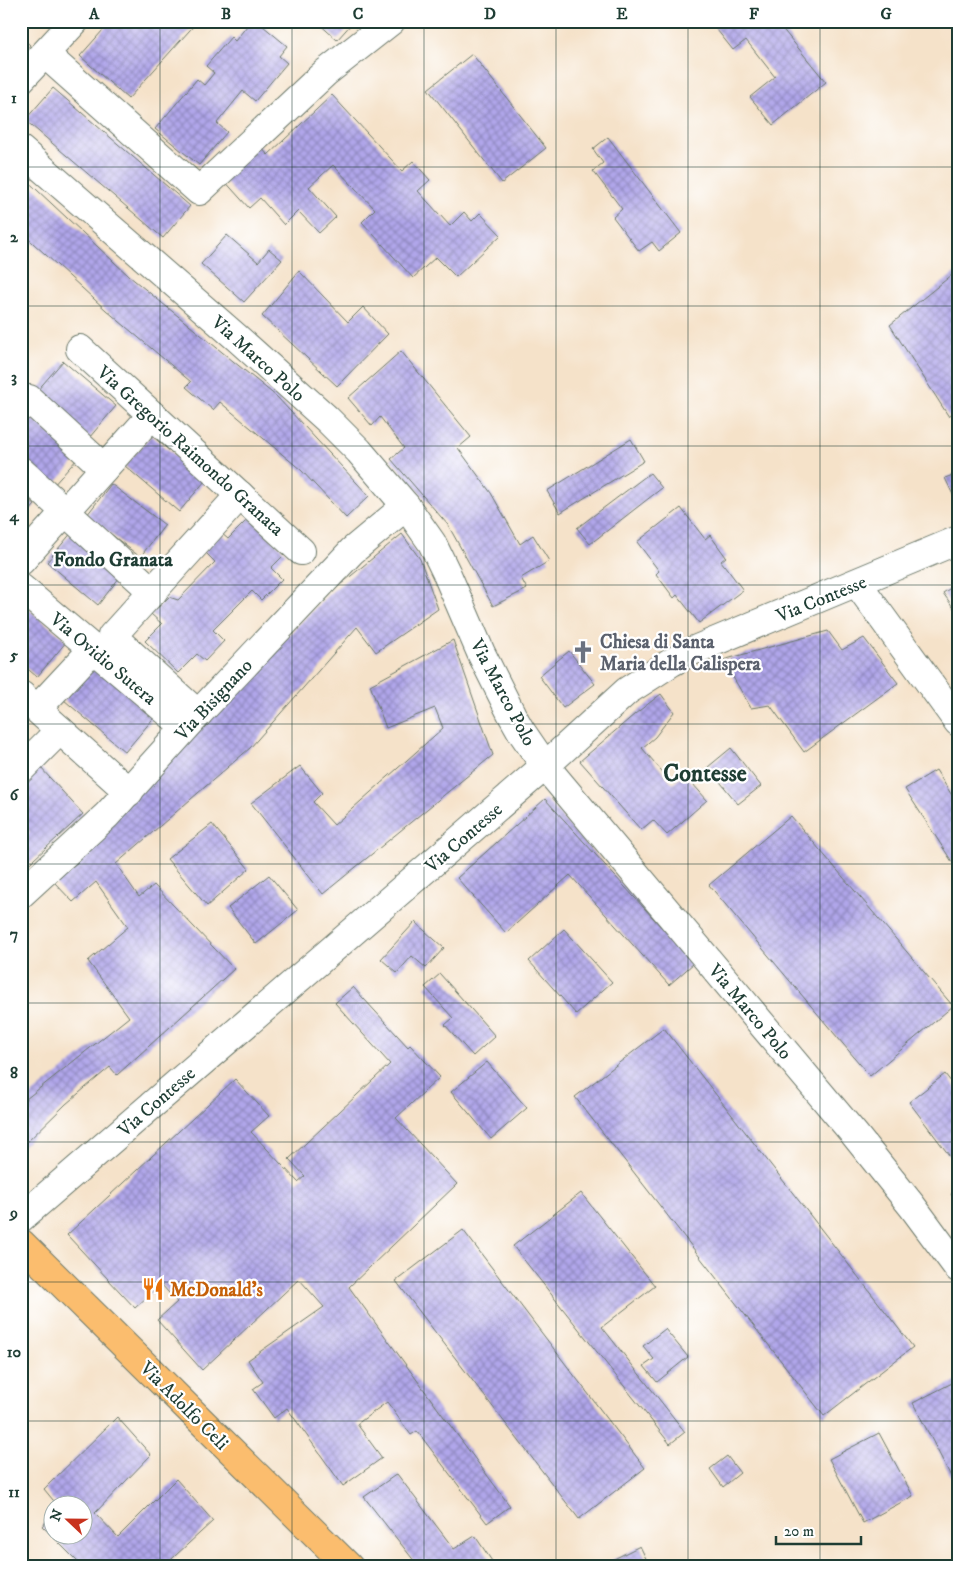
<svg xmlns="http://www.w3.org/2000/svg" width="979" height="1588" viewBox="0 0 979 1588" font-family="'IM FELL DW Pica',serif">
	<defs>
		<pattern id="building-cross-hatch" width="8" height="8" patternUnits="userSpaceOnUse" patternTransform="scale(1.25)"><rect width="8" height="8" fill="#b0a6ea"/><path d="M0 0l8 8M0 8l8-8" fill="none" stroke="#8f88be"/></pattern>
	</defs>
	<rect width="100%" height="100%" fill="#fff"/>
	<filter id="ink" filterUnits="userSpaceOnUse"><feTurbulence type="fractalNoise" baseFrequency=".02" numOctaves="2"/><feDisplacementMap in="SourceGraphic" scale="10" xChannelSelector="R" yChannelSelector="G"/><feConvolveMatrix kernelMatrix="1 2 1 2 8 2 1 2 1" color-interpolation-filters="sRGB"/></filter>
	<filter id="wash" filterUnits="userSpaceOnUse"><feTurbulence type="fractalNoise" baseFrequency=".0096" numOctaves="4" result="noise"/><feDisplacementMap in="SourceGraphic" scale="20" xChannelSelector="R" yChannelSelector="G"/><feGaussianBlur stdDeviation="1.12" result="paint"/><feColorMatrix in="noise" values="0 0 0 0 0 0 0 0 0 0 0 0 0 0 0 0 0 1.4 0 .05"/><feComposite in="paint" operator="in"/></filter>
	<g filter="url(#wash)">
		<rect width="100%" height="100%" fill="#f5e2c9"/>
		<g id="blocks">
			<g fill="url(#building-cross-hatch)">
				<path d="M111 21H198L128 99 80 56Z"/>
				<path d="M251 21H257L287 46 279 56 287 63 255 101 243 91 217 123 227 132 199 165 155 129 197 79 204 85 214 73 206 66 231 37 235 41Z"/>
				<path d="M316 21H354L337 40Z"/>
				<path d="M719 21H776L826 82 773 125 750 97 775 77 746 40 733 50 713 25Z"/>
				<path d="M21 37 30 45 21 58Z"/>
				<path d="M472 54 546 148 502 183 428 89Z"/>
				<path d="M53 88 190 206 163 238 25 120Z"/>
				<path d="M332 95 402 171 413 161 430 180 418 191 450 226 464 212 472 221 480 213 501 235 456 277 436 257 413 278 362 222 375 209 333 165 309 187 336 217 319 233 298 211 284 225 260 198 249 208 222 178 258 144 268 155Z"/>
				<path d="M608 137 681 233 659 251 652 242 639 251 613 217 622 209 593 171 603 163 593 149Z"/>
				<path d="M21 175 129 276 277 397 369 496 346 518 301 470 220 402 213 410 186 387 191 382 106 310 21 232Z"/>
				<path d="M227 235 258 262 269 249 282 260 244 302 201 264Z"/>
				<path d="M958 270V409L949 417 890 325Z"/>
				<path d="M299 271 348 322 363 307 388 334 337 386 262 316Z"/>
				<path d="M21 319 28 325 21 332Z"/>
				<path d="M401 351 471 437 458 448 491 493 520 544 533 535 549 561 521 578 527 589 493 606 448 525 391 459 404 448 380 417 372 426 348 398Z"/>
				<path d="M63 361 116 406 89 438 36 392Z"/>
				<path d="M25 411 78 458 52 487 21 460V416Z"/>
				<path d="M151 435 205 481 179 512 125 466Z"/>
				<path d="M631 439 644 461 560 513 547 491Z"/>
				<path d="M650 473 662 488 590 544 577 528Z"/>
				<path d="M958 473V500L956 501 945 478Z"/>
				<path d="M111 484 165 525 140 557 87 515Z"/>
				<path d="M21 493 35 505 21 521Z"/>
				<path d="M681 508 705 539 710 535 726 557 721 561 743 590 699 623 677 595 674 598 656 574 659 571 637 542Z"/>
				<path d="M250 517 286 553 271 568 282 579 261 600 252 591 213 630 224 641 205 661 197 654 178 673 145 641 162 624 151 614 169 597 178 600 215 562 204 551 221 533 228 539Z"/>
				<path d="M73 531 123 573 98 605 47 562Z"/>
				<path d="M402 534 420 559 438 609 376 652 357 627 250 748 116 864 139 897 154 885 234 969 117 1075 110 1067 66 1104 21 1148V1103L129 1017 88 961 128 927 96 882 73 902 54 882 79 861 76 853 329 594Z"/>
				<path d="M958 583V614L943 593Z"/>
				<path d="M21 603 67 641 37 677 21 663Z"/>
				<path d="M828 631 842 650 864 638 898 683 804 752 770 705 751 708 723 660Z"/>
				<path d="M453 640 493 755 323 894 251 803 300 766 322 793 313 802 334 825 443 728 435 708 386 728 370 685Z"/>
				<path d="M569 651 595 684 563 708 539 676Z"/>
				<path d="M95 662 157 714 125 752 64 700Z"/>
				<path d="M661 694 674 712 655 737 642 748 673 784 684 774 707 800 667 835 653 820 641 830 580 761 635 714Z"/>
				<path d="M731 748 761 786 738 804 708 767Z"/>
				<path d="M40 767 83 814 21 871V840L30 832 21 823V785Z"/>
				<path d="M936 770 958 805V871L905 789Z"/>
				<path d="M545 799 694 963 669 985 570 875 506 933 457 878Z"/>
				<path d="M791 816 953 1006 870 1076 709 885Z"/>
				<path d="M212 824 249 869 207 906 167 859Z"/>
				<path d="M269 875 298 910 256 944 228 908Z"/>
				<path d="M415 922 444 948 426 968 412 956 397 973 381 959Z"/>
				<path d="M564 929 612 982 576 1014 529 961Z"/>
				<path d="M440 974 495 1036 473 1056 445 1025 453 1018 425 987Z"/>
				<path d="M353 987 408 1047 410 1045 440 1077 396 1118 457 1184 349 1287 441 1413 510 1506 487 1523 417 1431 411 1435 387 1402 357 1424 382 1458 343 1486 287 1408 274 1418 253 1389 263 1382 248 1360 324 1307 299 1279 202 1370 157 1320 177 1302 161 1284 135 1308 67 1235 235 1079 269 1116 251 1132 298 1182 305 1176 289 1159 390 1064 335 1003Z"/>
				<path d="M664 1028 913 1347 824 1416 575 1097Z"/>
				<path d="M487 1062 527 1108 491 1139 451 1092Z"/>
				<path d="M945 1074 958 1091V1167L909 1102Z"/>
				<path d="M958 1189V1205L951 1194Z"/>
				<path d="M581 1193 655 1286 602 1327 685 1432 670 1444 513 1246Z"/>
				<path d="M463 1230 645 1468 579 1519 396 1281Z"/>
				<path d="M665 1329 688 1357 657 1382 644 1366 654 1359 643 1346Z"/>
				<path d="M958 1380V1490L913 1403Z"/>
				<path d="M117 1417 151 1455 95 1513 118 1537 176 1479 213 1521 163 1567H83L42 1526 52 1515V1536H82V1506H58L44 1489Z"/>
				<path d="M879 1433 913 1496 863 1523 829 1459Z"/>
				<path d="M727 1456 740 1473 723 1487 710 1469Z"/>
				<path d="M397 1474 454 1549 475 1536 496 1567H419L364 1497Z"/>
				<path d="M640 1546 650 1567H598Z"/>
			</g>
		</g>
	</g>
	<g filter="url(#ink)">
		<use href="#blocks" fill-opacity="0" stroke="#6a7768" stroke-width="1"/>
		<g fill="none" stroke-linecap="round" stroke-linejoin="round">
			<defs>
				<g id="minor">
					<path d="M45 54 199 191 325 73 391 21"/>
					<path d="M21 79 75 21"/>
					<path d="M21 150 236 337 327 419 359 451 406 506 432 543 446 572 481 653 512 715 521 731 545 766 855 1135 912 1206 958 1268"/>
					<path d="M80 349 301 551"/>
					<path d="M21 407 29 399 104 468"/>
					<path d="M21 471 153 592"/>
					<path d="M21 561 152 415"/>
					<path d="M857 583 958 722"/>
					<path d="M21 588 176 719"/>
					<path d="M21 695 129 792"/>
					<path d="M37 709 94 648"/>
					<path d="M198 714 112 636 240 495"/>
					<path d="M21 769 60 730"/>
					<path d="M21 894 107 815 198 714 352 551 406 506"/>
					<path d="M21 1218 545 766 627 691 672 662 692 651 958 540"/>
				</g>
				<path id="major" d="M21 1243 349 1567"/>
			</defs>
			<use href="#minor" stroke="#6a7768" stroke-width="30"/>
			<use href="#major" stroke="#6a7768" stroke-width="30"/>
			<use href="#minor" stroke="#fff" stroke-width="28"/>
			<use href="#major" stroke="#fbbd6e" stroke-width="28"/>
		</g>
	</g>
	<path fill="none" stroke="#1f3d34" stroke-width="1" stroke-opacity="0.55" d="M160 21V1567M292 21V1567M424 21V1567M556 21V1567M688 21V1567M820 21V1567M21 167H958M21 306H958M21 446H958M21 585H958M21 724H958M21 864H958M21 1003H958M21 1142H958M21 1282H958M21 1421H958"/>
	<defs>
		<symbol id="church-bare" viewBox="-9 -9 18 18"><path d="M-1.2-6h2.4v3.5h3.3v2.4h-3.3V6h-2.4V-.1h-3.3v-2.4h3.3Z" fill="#6b7280" stroke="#fff" stroke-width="2.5" paint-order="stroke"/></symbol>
		<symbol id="restaurant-bare" viewBox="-9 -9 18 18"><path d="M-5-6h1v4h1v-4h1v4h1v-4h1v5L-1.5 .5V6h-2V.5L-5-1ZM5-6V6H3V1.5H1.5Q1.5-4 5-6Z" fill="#e8710a" stroke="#fff" stroke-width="2.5" paint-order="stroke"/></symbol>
	</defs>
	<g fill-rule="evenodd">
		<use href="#church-bare" x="567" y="636" width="32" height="32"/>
		<use href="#restaurant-bare" x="137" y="1273" width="32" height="32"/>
	</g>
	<g text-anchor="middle" stroke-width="4.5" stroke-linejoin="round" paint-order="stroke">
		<g font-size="19" fill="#1f3d34" stroke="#fff">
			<text transform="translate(259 358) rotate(42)" y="7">Via Marco Polo</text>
			<text transform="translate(191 450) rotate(42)" y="7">Via Gregorio Raimondo Granata</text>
			<text transform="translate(821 598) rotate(-22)" y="7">Via Contesse</text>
			<text transform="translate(104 658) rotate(40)" y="7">Via Ovidio Sutera</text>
			<text transform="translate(504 692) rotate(62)" y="7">Via Marco Polo</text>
			<text transform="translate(213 699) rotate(-47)" y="7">Via Bisignano</text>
			<text transform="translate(463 837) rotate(-41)" y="7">Via Contesse</text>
			<text transform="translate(751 1011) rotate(50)" y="7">Via Marco Polo</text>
			<text transform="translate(156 1101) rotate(-41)" y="7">Via Contesse</text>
			<text transform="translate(185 1405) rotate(45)" y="7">Via Adolfo Celi</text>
		</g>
		<g font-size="19" font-weight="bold" fill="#5b616d" stroke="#fff" text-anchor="start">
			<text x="600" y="648">Chiesa di Santa<tspan x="600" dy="22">Maria della Calispera</tspan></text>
		</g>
		<g font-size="19" font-weight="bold" fill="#c56008" stroke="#fff" text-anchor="start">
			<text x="170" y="1296">McDonald's</text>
		</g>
		<g font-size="20" font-weight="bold" fill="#1f3d34" stroke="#fff">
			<text x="113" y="566">Fondo Granata</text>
		</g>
		<g font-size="24" font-weight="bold" fill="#1f3d34" stroke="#fff">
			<text x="705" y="781">Contesse</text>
		</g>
	</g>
	<rect width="979" height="1588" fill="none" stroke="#fff" stroke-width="55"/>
	<g transform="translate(68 1520) rotate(292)"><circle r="24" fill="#ffffff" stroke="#a5b1ae"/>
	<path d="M0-4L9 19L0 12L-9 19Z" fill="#c8321e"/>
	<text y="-8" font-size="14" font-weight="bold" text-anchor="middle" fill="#1f3d34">N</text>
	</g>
	<path d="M776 1536v8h85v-8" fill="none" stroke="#1f3d34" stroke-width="2.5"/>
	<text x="784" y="1536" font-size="15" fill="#1f3d34" stroke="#ffffff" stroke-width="4" paint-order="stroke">20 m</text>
	<rect x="28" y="28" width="924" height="1532" fill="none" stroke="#1f3d34" stroke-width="2"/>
	<g font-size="16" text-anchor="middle" font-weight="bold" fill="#1f3d34">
		<text x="94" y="19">A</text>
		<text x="226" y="19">B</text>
		<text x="358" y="19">C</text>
		<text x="490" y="19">D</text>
		<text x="622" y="19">E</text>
		<text x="754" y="19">F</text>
		<text x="886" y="19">G</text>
		<text x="14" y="103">1</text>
		<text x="14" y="242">2</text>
		<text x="14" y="382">3</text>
		<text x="14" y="521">4</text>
		<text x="14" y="660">5</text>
		<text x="14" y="800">6</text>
		<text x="14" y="939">7</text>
		<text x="14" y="1078">8</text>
		<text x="14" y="1218">9</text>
		<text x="14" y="1357">10</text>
		<text x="14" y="1497">11</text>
	</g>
</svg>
